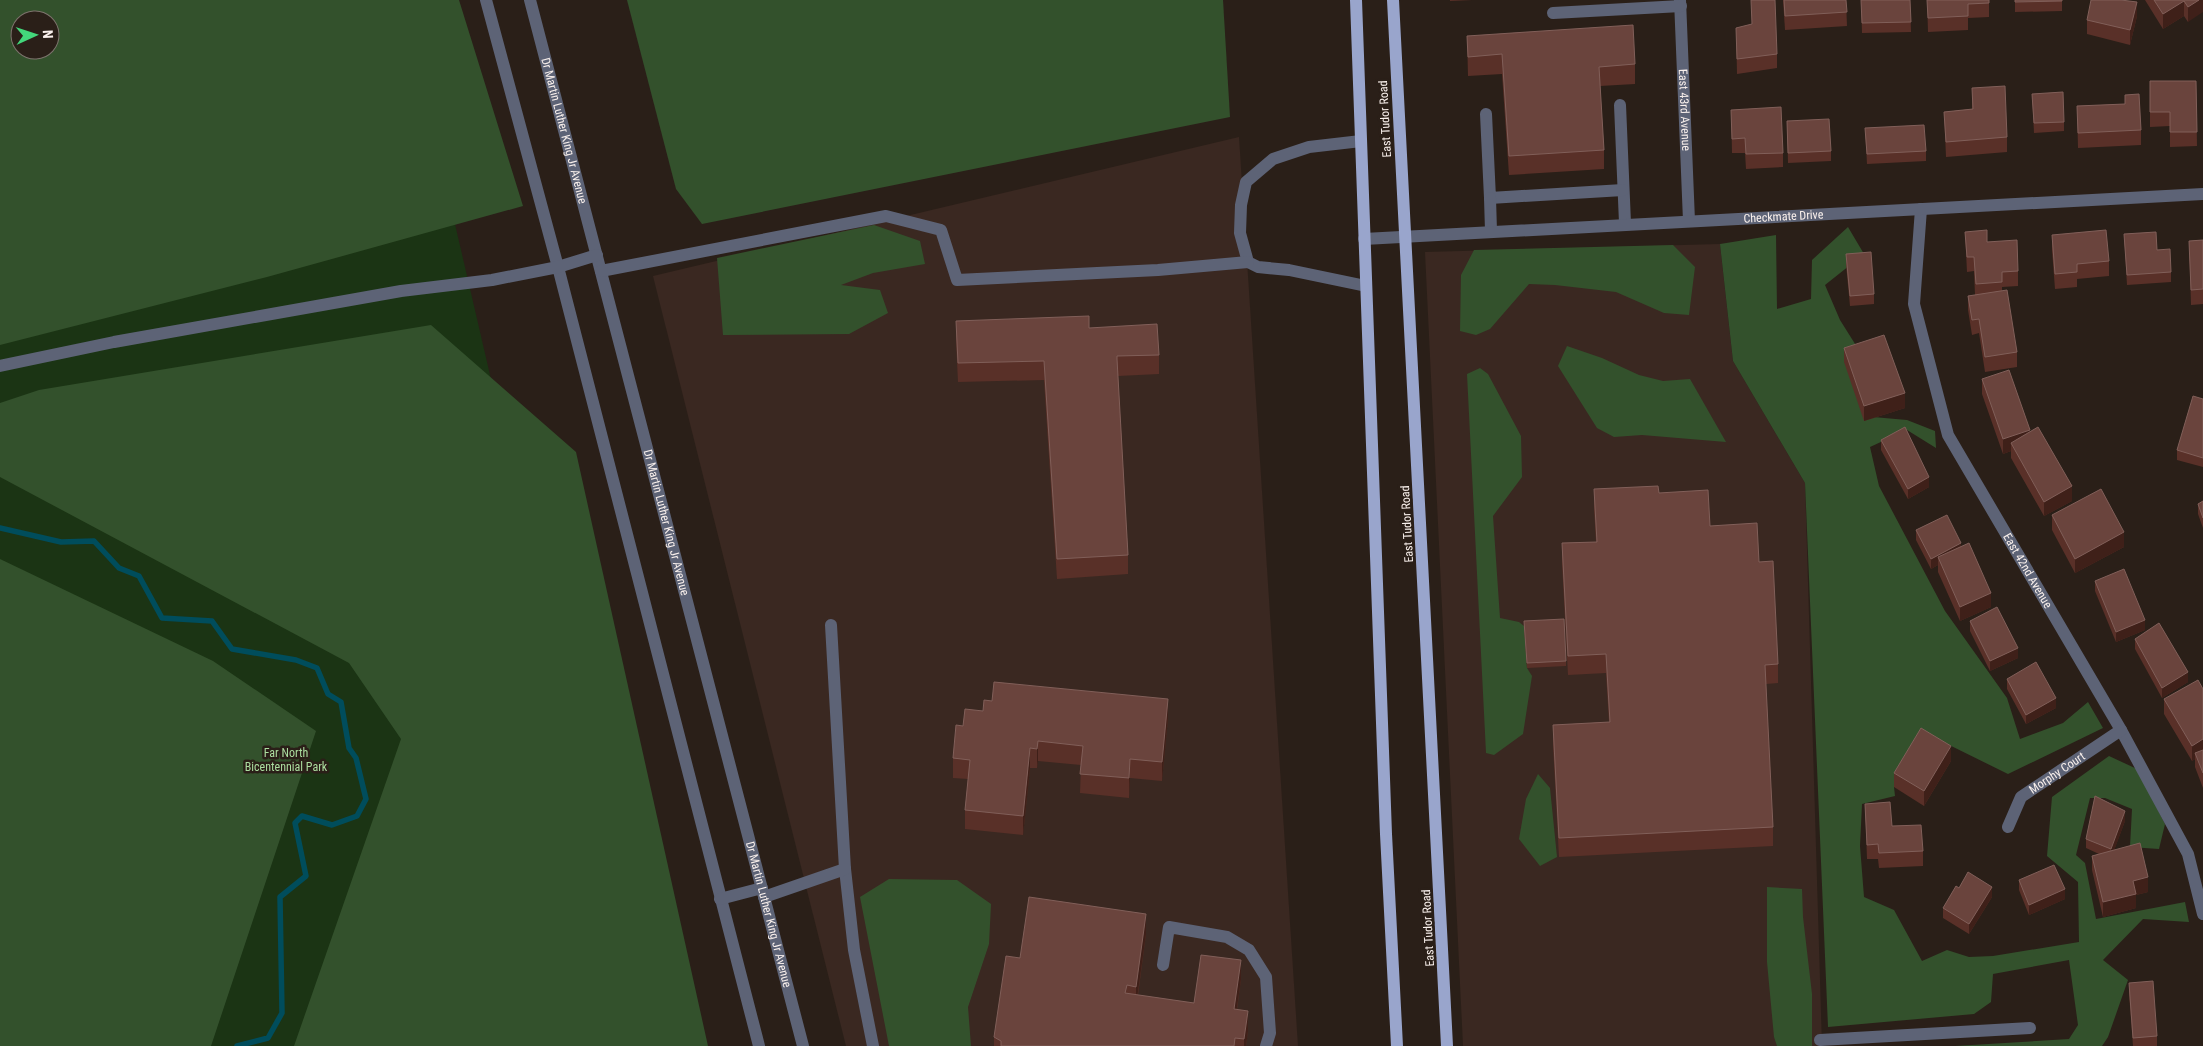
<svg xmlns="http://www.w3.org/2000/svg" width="2203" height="1046" viewBox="0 0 2203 1046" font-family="'Roboto Condensed',sans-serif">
	<rect width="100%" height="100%" fill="#2a1f18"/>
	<g fill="#3a2821">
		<path d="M1239 137 1298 1046H846L653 276Z"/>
		<path d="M1720 244 1733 361 1805 483 1822 1046H1463L1425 252Z"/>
	</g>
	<path fill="#1b3414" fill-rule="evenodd" d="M0 0H403L552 642 653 1046H0ZM20 20H50V50H20Z"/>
	<g fill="#33512c" fill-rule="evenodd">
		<path d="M0 0H459L523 206 267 277 0 345ZM20 20H50V50H20Z"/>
		<path d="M627 0H1223L1230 117 702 224 676 189Z"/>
		<path d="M874 225 920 241 925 264 873 273 841 285 880 290 888 313 849 334 723 335 717 258Z"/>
		<path d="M1848 227 1864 254 1825 285 1840 320 1862 355 1873 417 1907 420 1935 431 1936 448 1907 430 1870 447 1879 486 1945 611 2007 698 2020 739 2063 723 2088 702 2103 728 2008 774 1933 737 1894 787 1895 796 1862 804 1860 846 1864 897 1894 910 1922 961 1947 950 1969 957 1993 956 2079 942 2078 882 2047 856 2052 797 2109 756 2137 769 2165 824 2159 849 2130 847 2132 809 2105 798H2090L2076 855 2085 863 2096 919 2185 902 2189 922 2143 919 2103 960 2128 980 2108 1037 2102 1046H1955L2069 1039 2078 1025 2069 960 1993 974 1991 1002 1974 1014 1828 1027 1805 483 1733 361 1720 244 1776 235 1777 309 1811 299 1812 260Z"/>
		<path d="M1673 245 1695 267 1689 315 1664 313 1616 292 1555 285 1529 284 1490 329 1476 335 1460 331 1461 275 1474 250Z"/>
		<path d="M431 325 576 452 708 1046H294L401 739 349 663 0 477V403L39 390Z"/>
		<path d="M1567 346 1602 358 1639 375 1663 381 1690 379 1726 442 1642 435 1614 437 1597 428 1558 366Z"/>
		<path d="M1480 368 1488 374 1521 436 1522 477 1493 516 1500 618 1519 622 1524 626 1527 668 1532 676 1523 734 1494 755 1486 753 1467 374Z"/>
		<path d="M0 559 213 661 316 731 211 1046H0Z"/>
		<path d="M1538 774 1550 788 1557 857 1540 866 1519 839 1526 799Z"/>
		<path d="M889 879 957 880 991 904 989 944 968 1007 971 1046H889L860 897Z"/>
		<path d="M1767 887 1802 889 1803 917 1812 994V1046H1777L1774 1037 1767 962Z"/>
	</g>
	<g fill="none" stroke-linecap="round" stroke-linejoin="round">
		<path stroke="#004d5c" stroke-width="5.5" d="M0 528 61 542 94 541 119 568 139 576 162 618 212 621 232 649 296 660 317 668 328 694 341 702 349 748 356 758 366 799 357 816 332 825 302 816 295 823 306 876 280 897 282 1013 268 1038 237 1046"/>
		<g stroke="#5d6376" stroke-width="12">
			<path d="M486 0 558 267 759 1046"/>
			<path id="s1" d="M530 0 803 1046"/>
			<path id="s2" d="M1680 0 1689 221"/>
			<path d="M1553 13 1681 6"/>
			<path d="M1620 105 1625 223"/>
			<path d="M1486 114 1490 198 1623 190"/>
			<path d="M1361 141 1309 147 1273 159 1246 182 1241 205 1240 233 1248 262 1258 267 1289 270 1366 286"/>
			<path d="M1490 198 1491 231"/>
			<path id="s3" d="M1921 209 1914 304 1948 435 2121 730 2188 854 2203 914"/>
			<path id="s4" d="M1364 239 2203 194"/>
			<path d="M601 271 886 216 941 230 957 280 1158 270 1248 262"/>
			<path d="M0 366 114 342 401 291 492 280 558 267 597 255"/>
			<path id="s5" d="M2008 827 2021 797 2121 730"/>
			<path d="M845 869 854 950 873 1046"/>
			<path d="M764 897 845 869 831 625"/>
			<path d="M720 899 762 888"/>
			<path d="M1163 965 1169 927 1227 937 1249 950 1266 977 1270 1033 1266 1046"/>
			<path d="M1820 1040 2030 1028"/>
		</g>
		<g stroke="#99a5cc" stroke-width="12">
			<path d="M1356 0 1386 834 1397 1046"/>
			<path d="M1393 0 1447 1046"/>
		</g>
	</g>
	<g fill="#593028">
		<path d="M1450 0H1472L1450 1Z"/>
		<path d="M1783 0H1846L1847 26 1785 30Z"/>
		<path d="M1861 0H1910L1911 32 1862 33Z"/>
		<path d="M1927 0H1989V17L1968 18V30L1928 32Z"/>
		<path d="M2015 0H2062V11L2015 12Z"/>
		<path d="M2145 0H2203L2188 22 2184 16 2163 29Z"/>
		<path d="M2137 16 2130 45 2087 34V20Z"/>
		<path d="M1736 28 1777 54V68L1737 74Z"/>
		<path d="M1467 36 1635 64V84L1600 86 1604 150V169L1509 175 1502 74 1468 76Z"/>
		<path d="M2150 81H2196L2197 146 2170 147V126L2150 127Z"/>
		<path d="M1972 88 2007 137V152L1946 157 1944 112 1972 109Z"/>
		<path d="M2032 94 2064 122V131L2034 133Z"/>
		<path d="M2125 95 2141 130V145L2078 148 2077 106 2125 104Z"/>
		<path d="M1731 110 1783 153V167L1746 169 1745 153H1732Z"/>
		<path d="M1787 121 1831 151V161L1788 163Z"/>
		<path d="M1865 128 1926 151V161L1867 164Z"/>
		<path d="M1965 232 1987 242 2018 271V286L2002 287V291L2017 352V367L1985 372 1979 333 1972 335 1968 310V296L1975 295 1974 271 1967 272Z"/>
		<path d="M2124 234 2157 250 2171 272V282L2127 285Z"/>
		<path d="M2052 235 2109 261V276L2077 279V287L2055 289 2052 250Z"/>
		<path d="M2203 240V304L2191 305 2189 241Z"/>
		<path d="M1846 254 1874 294V304L1850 306 1846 264Z"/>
		<path d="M956 321 1089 328 1159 355V374L1118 376 1128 555V574L1057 579 1044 380 958 382 956 340Z"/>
		<path d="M1844 348 1905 408 1864 421 1844 362Z"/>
		<path d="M1982 379 2030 432 2072 501 2044 516 2011 458V451L2003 454 1982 394Z"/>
		<path d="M2203 399V467L2177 460V450Z"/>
		<path d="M1881 440 1929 487 1908 499 1881 450Z"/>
		<path d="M1594 489 1659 493 1710 526 1759 562 1778 664V683L1766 684 1773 827V846L1559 857 1553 745V725L1609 722 1606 673 1568 675 1562 563V543L1596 542 1594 508Z"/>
		<path d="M2203 501V528L2198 514V504Z"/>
		<path d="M2052 515 2124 547 2075 573 2052 530Z"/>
		<path d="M1916 530 1961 547 1991 607 1960 621 1938 572V565L1931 569 1916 540Z"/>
		<path d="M2095 581 2145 630 2116 642 2095 591Z"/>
		<path d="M1970 621 2018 658 1990 671 1970 631Z"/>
		<path d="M1524 626 1566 661V666L1527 668Z"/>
		<path d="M2135 639 2188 682 2162 698 2135 649Z"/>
		<path d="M2007 679 2056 708 2026 724 2007 689Z"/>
		<path d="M2203 689V788L2195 767V759L2192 761 2164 714V699Z"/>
		<path d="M1168 718 1162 781 1130 778 1129 798 1080 793 1081 765 1038 761 1037 768H1030L1023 835 965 829V810L968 779 953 778V758L963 726Z"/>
		<path d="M1951 761 1924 806 1894 787V773Z"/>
		<path d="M1865 804 1923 851V866L1879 868 1878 859H1867Z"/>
		<path d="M2125 821 2114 850 2148 892 2136 895V908L2103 917 2092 870V856L2099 854 2086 848V839Z"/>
		<path d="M2019 880 2065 899 2029 915 2019 890Z"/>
		<path d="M1959 888 1992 897 1969 934 1943 918V908Z"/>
		<path d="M1146 934 1138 995 1194 1003 1241 979 1237 1010 1248 1031 1246 1046H994V1037L1020 958Z"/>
		<path d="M2129 983 2157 1036V1046H2133L2129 993Z"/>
	</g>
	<g fill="#3f2019">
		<path d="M2199 0H2203V12L2188 22V7Z"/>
		<path d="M2184 1V16L2163 29V14Z"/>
		<path d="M2137 2V16L2130 45V30Z"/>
		<path d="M1905 393V408L1864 421V406Z"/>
		<path d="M2030 430V444L2011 443V451L2003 454V439Z"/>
		<path d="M1929 477V487L1908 499V489Z"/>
		<path d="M2072 486V501L2044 516V502Z"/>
		<path d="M2124 532V547L2075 573V559Z"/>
		<path d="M1961 543V553L1938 557V565L1931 569V559Z"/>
		<path d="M1991 593V607L1960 621V607Z"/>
		<path d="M2145 620V630L2116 642V632Z"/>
		<path d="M2018 648V658L1990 671V661Z"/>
		<path d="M2188 672V682L2162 698V688Z"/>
		<path d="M2056 698V708L2026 724V715Z"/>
		<path d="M1168 699V718L1162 781V762Z"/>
		<path d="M2203 739V754L2195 753V759L2192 761V746Z"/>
		<path d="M1038 741V761L1037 768V749Z"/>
		<path d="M1951 746V761L1924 806V791Z"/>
		<path d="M1030 748V768L1023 835V816Z"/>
		<path d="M1130 759V778L1129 798V778Z"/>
		<path d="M2125 811V821L2111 859V849Z"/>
		<path d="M2148 877V892L2136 895V908L2103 917V902L2133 881Z"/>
		<path d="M1992 887V897L1969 934V924Z"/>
		<path d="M2065 889V899L2029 915V905Z"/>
		<path d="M1146 914V934L1136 1006V987Z"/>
		<path d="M1241 960V979L1234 1029V1009Z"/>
		<path d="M1248 1011V1031L1246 1046H1244V1039Z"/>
	</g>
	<g fill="#6a443d" stroke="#815f59">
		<path d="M1751 0H1775L1777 54 1737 59 1736 28 1752 24Z"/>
		<path d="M1784 0H1846L1847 12 1785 16Z"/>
		<path d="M1861 0H1910L1911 22 1862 23Z"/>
		<path d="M1927 0H1989V3L1968 4V16L1928 18Z"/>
		<path d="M2015 0H2062V1L2015 2Z"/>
		<path d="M2091 0H2121L2137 2 2130 30 2087 20Z"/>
		<path d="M2154 0H2199L2188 7 2184 1 2163 14Z"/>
		<path d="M1633 25 1635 64 1599 67 1604 150 1509 156 1502 54 1468 57 1467 36Z"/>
		<path d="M2150 81H2196L2197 132H2170V112H2150Z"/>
		<path d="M2005 86 2007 137 1946 142 1944 112 1973 109 1972 88Z"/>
		<path d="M2063 92 2064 122 2034 123 2032 94Z"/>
		<path d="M2139 94 2141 130 2078 133 2077 106 2125 104V95Z"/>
		<path d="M1781 107 1783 153 1746 154 1745 138 1732 139 1731 110Z"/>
		<path d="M1829 119 1831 151 1788 153 1787 121Z"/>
		<path d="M1924 125 1926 151 1867 154 1865 128Z"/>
		<path d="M1987 230V242L2017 240 2018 271 2002 272V282L1976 284 1974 257H1967L1965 232Z"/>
		<path d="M2106 230 2109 261 2077 264V272L2055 274 2052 235Z"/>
		<path d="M2156 232 2157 250 2170 249 2171 272 2127 275 2124 234Z"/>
		<path d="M2203 240V289L2191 290 2189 241Z"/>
		<path d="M1871 252 1874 294 1850 296 1846 254Z"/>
		<path d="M2007 290 2017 352 1985 357 1979 319 1972 320 1968 296Z"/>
		<path d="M1089 316V328L1157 324 1159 355 1117 356V359L1128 555 1057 559 1044 361 958 363 956 321Z"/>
		<path d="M1884 335 1905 393 1864 406 1844 348Z"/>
		<path d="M2009 370 2030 430 2003 439 1982 379Z"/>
		<path d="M2193 396 2203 399V458L2177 450Z"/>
		<path d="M1905 427 1929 477 1908 489 1881 440Z"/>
		<path d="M2038 427 2072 486 2044 502 2011 443Z"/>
		<path d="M1658 486 1659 493 1708 490 1710 526 1757 523 1759 562 1773 561 1778 664 1765 665 1773 827 1559 838 1553 725 1610 722 1606 654 1568 656 1562 543 1597 542 1594 489Z"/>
		<path d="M2101 489 2124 532 2075 559 2052 515Z"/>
		<path d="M2203 501V518L2198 504Z"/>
		<path d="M1947 515 1961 543 1931 559 1916 530Z"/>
		<path d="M1969 543 1991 593 1960 607 1938 557Z"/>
		<path d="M2124 569 2145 620 2116 632 2095 581Z"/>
		<path d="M1997 607 2018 648 1990 661 1970 621Z"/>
		<path d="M1564 619 1566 661 1527 663 1524 621Z"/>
		<path d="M2159 623 2188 672 2162 688 2135 639Z"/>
		<path d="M2036 662 2056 698 2026 715 2007 679Z"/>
		<path d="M2198 680 2203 689V739L2192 746 2164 699Z"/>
		<path d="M994 682 1168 699 1162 762 1130 759 1129 778 1080 774 1083 746 1038 741 1037 749 1030 748 1023 816 965 810 970 760 953 758 956 725 963 726 965 709 983 711 984 700 992 701Z"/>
		<path d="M1921 728 1951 746 1924 791 1894 773Z"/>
		<path d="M2203 750V773L2195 753Z"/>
		<path d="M2095 796 2125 811 2111 849 2086 839Z"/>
		<path d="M1890 802 1892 826 1921 825 1923 851 1879 853 1878 844 1867 845 1865 804Z"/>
		<path d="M2140 843 2148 877 2133 881 2136 894 2103 902 2092 856Z"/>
		<path d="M2054 865 2065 889 2029 905 2019 880Z"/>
		<path d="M1968 872 1992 887 1969 924 1943 908 1956 886 1959 888Z"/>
		<path d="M1029 897 1146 914 1136 987 1127 985 1125 993 1194 1003 1201 955 1241 960 1234 1009 1248 1011 1244 1039 1235 1038 1234 1046H1001V1041L994 1037 1006 956 1020 958Z"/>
		<path d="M2153 981 2157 1036 2133 1038 2129 983Z"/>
	</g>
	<g text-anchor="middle" stroke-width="5" stroke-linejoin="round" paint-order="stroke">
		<g font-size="12" fill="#faf1ed" stroke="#2a1f18">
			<text dy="4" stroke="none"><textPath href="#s2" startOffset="110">East 43rd Avenue</textPath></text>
			<text transform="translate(1385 119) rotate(-93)" y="4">East Tudor Road</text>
			<text dy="4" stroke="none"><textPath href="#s1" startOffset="135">Dr Martin Luther King Jr Avenue</textPath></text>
			<text dy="4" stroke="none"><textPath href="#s4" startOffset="420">Checkmate Drive</textPath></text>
			<text dy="4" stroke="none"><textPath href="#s1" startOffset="540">Dr Martin Luther King Jr Avenue</textPath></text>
			<text transform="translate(1407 524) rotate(-93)" y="4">East Tudor Road</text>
			<text dy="4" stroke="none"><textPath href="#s3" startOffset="388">East 42nd Avenue</textPath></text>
			<text dy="4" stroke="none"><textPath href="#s5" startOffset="76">Morphy Court</textPath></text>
			<text dy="4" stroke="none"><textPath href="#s1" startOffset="945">Dr Martin Luther King Jr Avenue</textPath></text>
			<text transform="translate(1428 928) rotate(-93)" y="4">East Tudor Road</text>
		</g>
		<g font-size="12" fill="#acdea0" stroke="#2a1f18">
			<text x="286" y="757">Far North<tspan x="286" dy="14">Bicentennial Park</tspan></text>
		</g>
	</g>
	<g transform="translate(35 35) rotate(87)"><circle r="24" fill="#2a1f18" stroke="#7d736d"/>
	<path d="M0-4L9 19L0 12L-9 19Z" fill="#43d77b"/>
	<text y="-8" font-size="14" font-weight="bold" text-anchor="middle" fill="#faf1ed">N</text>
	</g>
</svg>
